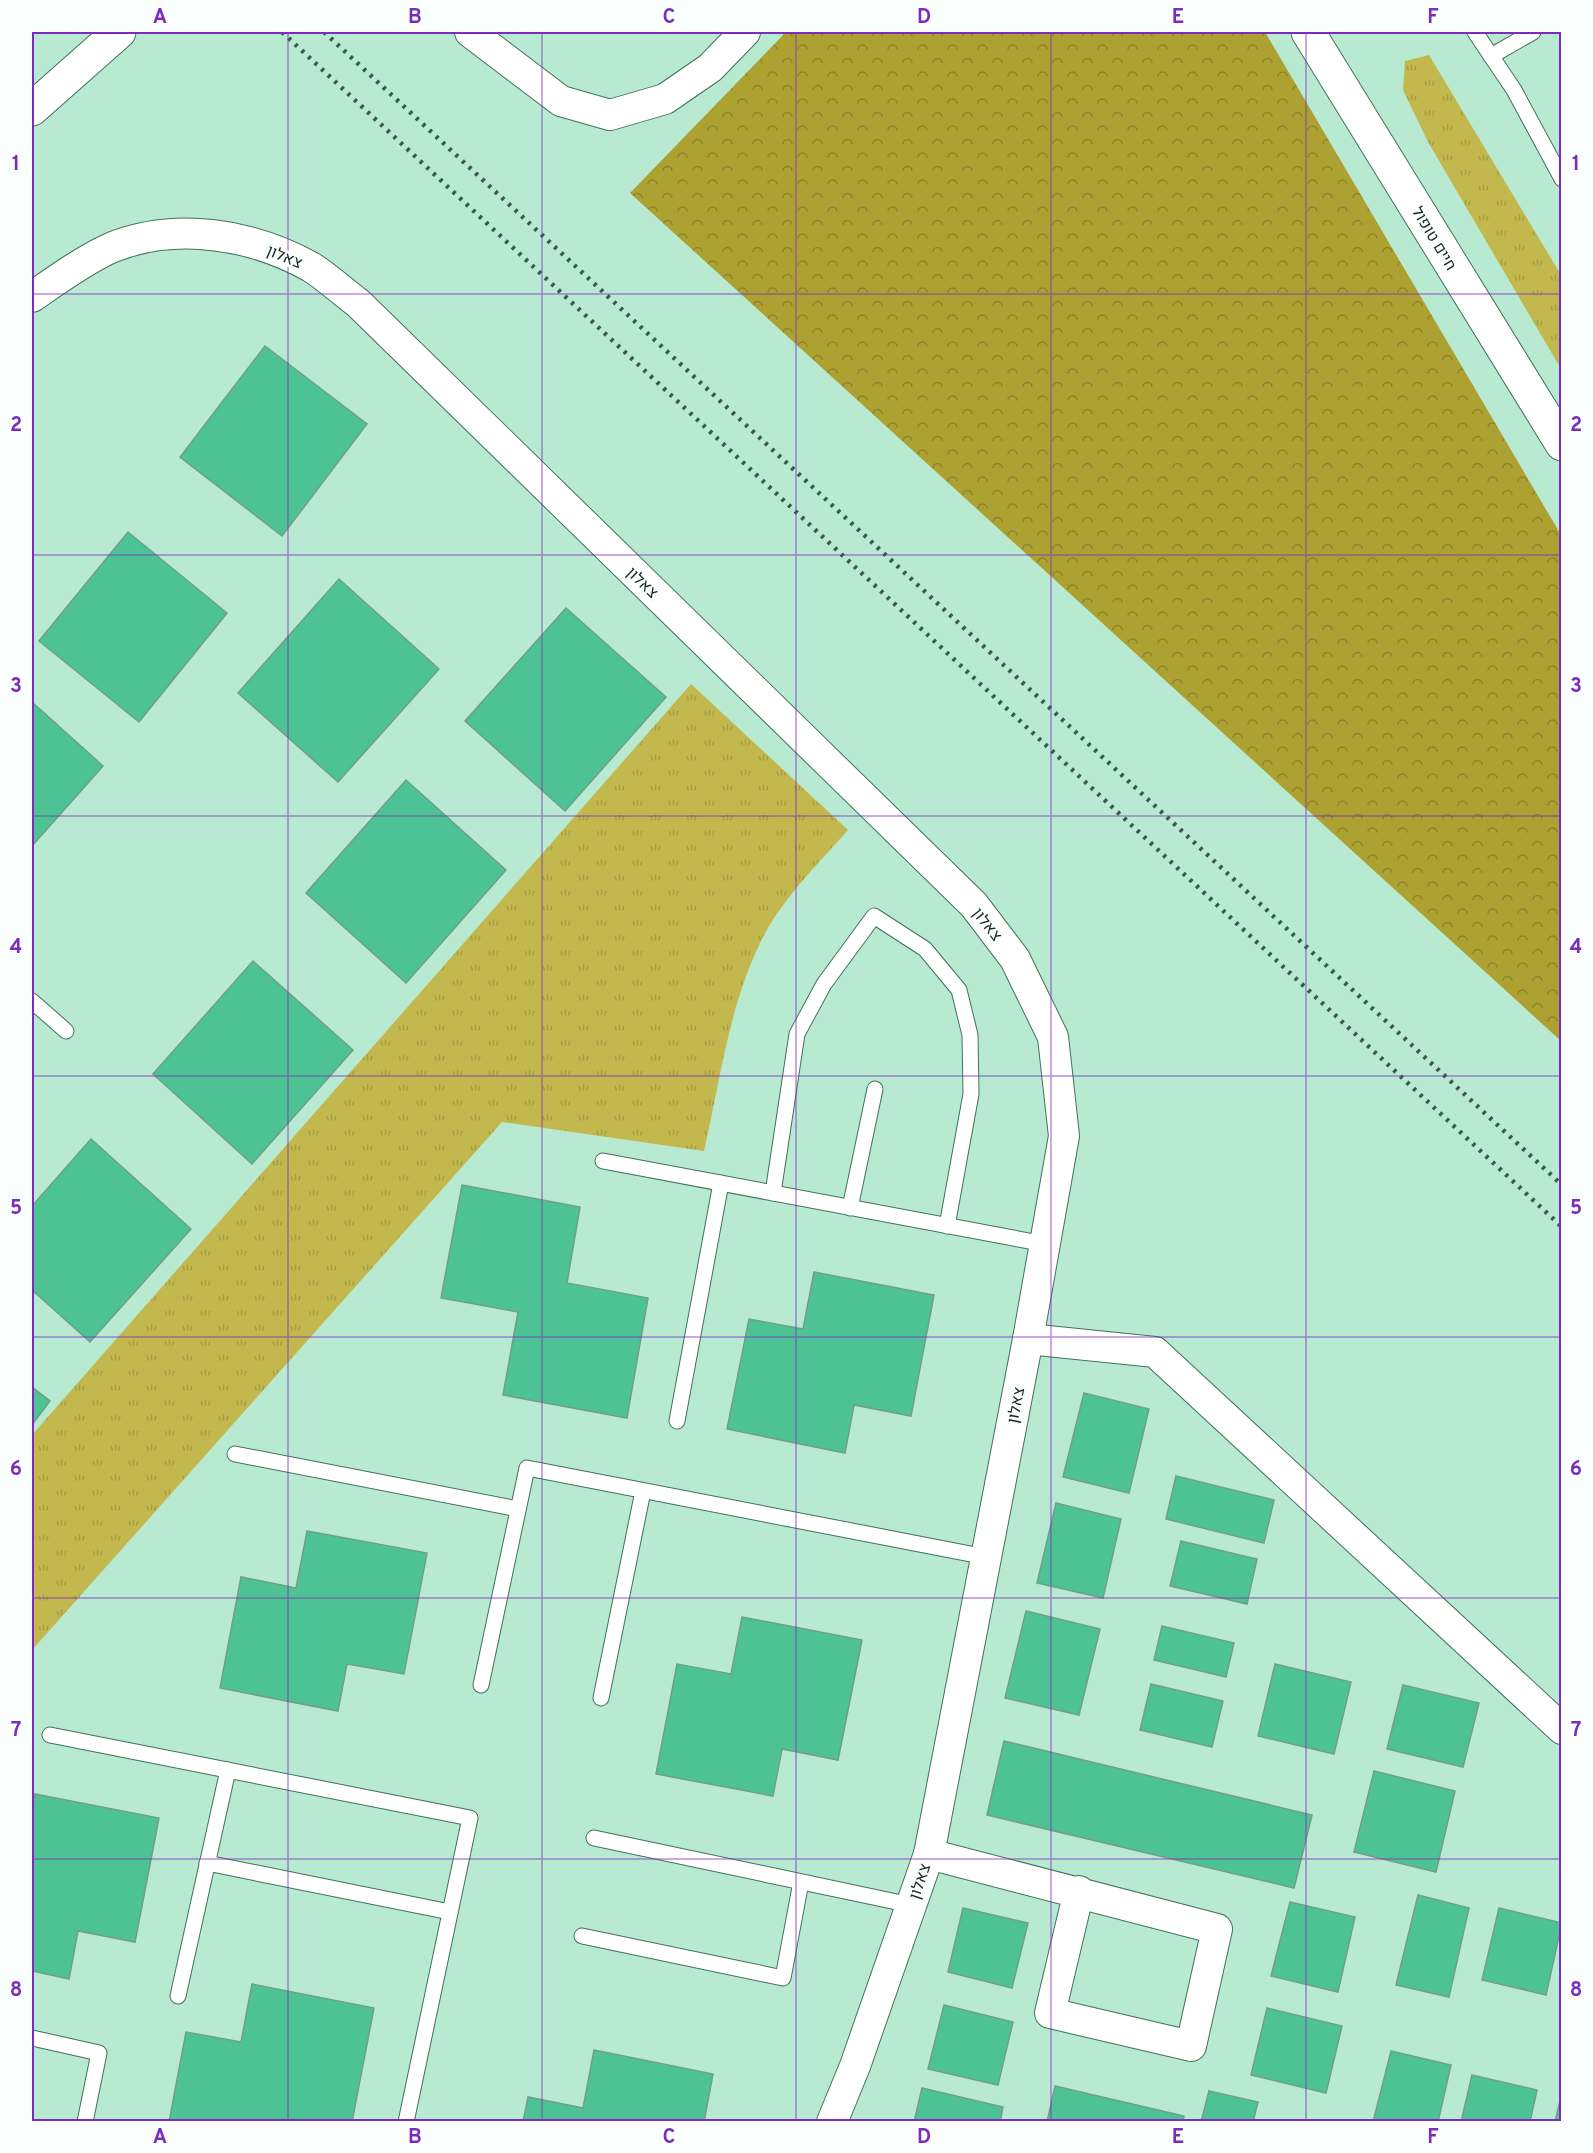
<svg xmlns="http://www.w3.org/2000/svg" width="1593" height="2153" viewBox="0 0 1593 2153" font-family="Overpass,Heebo,sans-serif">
	<defs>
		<pattern id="forest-crowns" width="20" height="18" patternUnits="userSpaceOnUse" patternTransform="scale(1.5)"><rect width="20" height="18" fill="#ada132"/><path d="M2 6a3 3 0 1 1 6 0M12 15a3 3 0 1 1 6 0" fill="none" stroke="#8c832a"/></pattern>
		<pattern id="park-tufts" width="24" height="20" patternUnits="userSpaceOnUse" patternTransform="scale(1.5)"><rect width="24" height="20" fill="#c3b84e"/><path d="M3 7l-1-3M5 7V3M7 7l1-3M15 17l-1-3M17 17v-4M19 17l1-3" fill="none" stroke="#a79e44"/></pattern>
	</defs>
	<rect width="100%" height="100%" fill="#b8e9d1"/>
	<path fill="url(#forest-crowns)" d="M786 32H1265L1561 535V1041L630 193Z"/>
	<g fill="url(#park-tufts)">
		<path d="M1429 55 1561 275V369L1428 142 1403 90 1405 61Z"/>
		<path d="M691 684 848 830C818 864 781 900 761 941 729 1006 720 1081 704 1151L502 1122 32 1650V1435Z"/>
	</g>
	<g fill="#4dc393" stroke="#709f88" stroke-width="1.5">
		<path d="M265 346 367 424 282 536 180 457Z"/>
		<path d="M128 532 227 613 139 722 39 641Z"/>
		<path d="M339 579 439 669 338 782 238 693Z"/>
		<path d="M566 608 666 697 565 811 465 721Z"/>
		<path d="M32 702 103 766 32 846Z"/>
		<path d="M406 780 506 870 406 983 306 893Z"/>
		<path d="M253 961 353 1050 252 1164 153 1074Z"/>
		<path d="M91 1139 191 1229 90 1342 32 1290V1206Z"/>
		<path d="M462 1185 580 1207 567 1283 648 1298 627 1418 503 1395 518 1312 441 1298Z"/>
		<path d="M814 1272 934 1295 911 1416 854 1405 845 1453 727 1429 749 1319 803 1329Z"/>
		<path d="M32 1387 50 1401 32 1425Z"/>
		<path d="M1084 1393 1149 1409 1129 1493 1063 1477Z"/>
		<path d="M1176 1476 1274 1500 1264 1543 1166 1519Z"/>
		<path d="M1056 1503 1121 1519 1103 1598 1037 1583Z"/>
		<path d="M307 1531 427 1553 404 1674 347 1664 338 1711 220 1688 241 1577 296 1588Z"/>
		<path d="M1181 1541 1257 1559 1247 1604 1170 1586Z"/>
		<path d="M1026 1611 1100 1629 1079 1715 1005 1698Z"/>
		<path d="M742 1617 862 1640 838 1760 782 1749 773 1796 656 1774 677 1664 731 1674Z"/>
		<path d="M1162 1626 1234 1643 1226 1677 1154 1660Z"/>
		<path d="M1275 1664 1351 1682 1334 1754 1258 1736Z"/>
		<path d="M1151 1684 1223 1701 1212 1747 1140 1730Z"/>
		<path d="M1403 1685 1479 1703 1463 1767 1387 1749Z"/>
		<path d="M1004 1741 1312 1815 1294 1888 987 1815Z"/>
		<path d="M1374 1771 1455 1791 1436 1872 1354 1852Z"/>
		<path d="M35 1794 159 1818 135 1942 78 1931 69 1979 32 1971V1815Z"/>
		<path d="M1418 1895 1469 1908 1449 1997 1396 1985Z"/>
		<path d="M1290 1902 1355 1917 1338 1992 1271 1976Z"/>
		<path d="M963 1908 1028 1923 1012 1988 948 1972Z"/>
		<path d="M1499 1908 1562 1923 1546 1995 1482 1980Z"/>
		<path d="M252 1984 374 2008 352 2122H169L186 2032 241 2042Z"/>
		<path d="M944 2005 1013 2022 998 2085 928 2069Z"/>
		<path d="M1267 2008 1342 2026 1326 2093 1251 2075Z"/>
		<path d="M594 2050 713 2074 704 2122H523L528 2097 583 2108Z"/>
		<path d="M1391 2051 1451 2065 1438 2122H1373Z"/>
		<path d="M1472 2075 1537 2090 1530 2122H1461Z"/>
		<path d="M1055 2086 1184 2116 1183 2122H1047Z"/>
		<path d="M922 2088 1003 2107 1000 2122H914Z"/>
		<path d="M1209 2091 1258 2102 1253 2122H1201Z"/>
		<path d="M1562 2092V2122H1555Z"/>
	</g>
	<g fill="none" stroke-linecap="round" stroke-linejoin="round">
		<defs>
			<g id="service">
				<path d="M1475 32 1514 90 1562 179"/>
				<path d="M1491 56 1533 32"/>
				<path d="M32 1001 66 1031"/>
				<path d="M603 1161 1045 1244"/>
				<path d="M773 1193 797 1034 824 984 874 916 925 949 959 990 970 1035 971 1094 947 1226"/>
				<path d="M850 1208 875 1089"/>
				<path d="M677 1421 721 1183"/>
				<path d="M235 1454 518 1509"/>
				<path d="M481 1685 527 1468 986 1557"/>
				<path d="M601 1698 643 1491"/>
				<path d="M50 1735 470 1818 406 2122"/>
				<path d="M594 1838 911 1905"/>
				<path d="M207 1863 450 1912"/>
				<path d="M582 1936 783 1978 801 1882"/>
				<path d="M178 1996 228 1770"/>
				<path d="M32 2038 99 2053 85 2122"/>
			</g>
			<g id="minor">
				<path d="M470 32 561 101 610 115 665 99 710 68 745 32"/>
				<path d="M32 297C55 281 87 258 113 247 177 222 252 234 311 267 327 277 343 292 358 303L974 905 1015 959 1053 1037 1064 1136 1028 1339 929 1854 855 2066 832 2122"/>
				<path d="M1028 1339 1155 1352 1562 1729"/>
				<path d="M929 1854 1217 1929 1191 2046 1050 2013 1079 1891"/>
			</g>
			<path id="tertiary" d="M1308 32 1562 444"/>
			<path id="secondary" d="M32 109 119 32"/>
		</defs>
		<use href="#service" stroke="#43715c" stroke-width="17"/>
		<use href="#minor" stroke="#43715c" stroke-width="32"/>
		<use href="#tertiary" stroke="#43715c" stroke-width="35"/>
		<use href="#secondary" stroke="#43715c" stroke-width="35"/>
		<use href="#service" stroke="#fff" stroke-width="15"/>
		<use href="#minor" stroke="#fff" stroke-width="30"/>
		<use href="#tertiary" stroke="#fff" stroke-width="33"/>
		<use href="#secondary" stroke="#fff" stroke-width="33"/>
		<g stroke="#3d584b" stroke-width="4.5" stroke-dasharray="3 6" stroke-linecap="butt">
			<path d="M282 32 1562 1227"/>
			<path d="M324 32 1562 1185"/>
		</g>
	</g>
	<path fill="none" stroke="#7b2cbf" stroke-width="1.5" stroke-opacity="0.55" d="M288 32V2122M542 32V2122M796 32V2122M1051 32V2122M1306 32V2122M32 294H1562M32 555H1562M32 816H1562M32 1076H1562M32 1337H1562M32 1598H1562M32 1859H1562"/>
	<g text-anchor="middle" stroke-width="6" stroke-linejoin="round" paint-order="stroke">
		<g font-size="16" fill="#14271e" stroke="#fafefc">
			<text transform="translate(1435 238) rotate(59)" y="6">חיים טופול</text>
			<text transform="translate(285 256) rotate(23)" y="6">צאלון</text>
			<text transform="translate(643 582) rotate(44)" y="6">צאלון</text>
			<text transform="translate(988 924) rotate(52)" y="6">צאלון</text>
			<text transform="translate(1015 1405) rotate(-79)" y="6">צאלון</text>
			<text transform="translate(919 1881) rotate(-71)" y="6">צאלון</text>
		</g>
	</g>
	<rect width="1593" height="2153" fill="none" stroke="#fafefc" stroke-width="66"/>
	<rect x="33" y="33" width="1527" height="2087" fill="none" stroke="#7b2cbf" stroke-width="2"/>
	<g font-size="20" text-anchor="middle" font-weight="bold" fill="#7b2cbf">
		<text x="160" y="23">A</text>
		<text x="415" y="23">B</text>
		<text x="669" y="23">C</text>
		<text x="924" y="23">D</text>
		<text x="1178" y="23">E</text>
		<text x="1433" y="23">F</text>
		<text x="16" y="170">1</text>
		<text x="1576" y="170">1</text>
		<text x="16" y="431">2</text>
		<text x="1576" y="431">2</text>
		<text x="16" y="692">3</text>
		<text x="1576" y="692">3</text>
		<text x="16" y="953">4</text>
		<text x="1576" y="953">4</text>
		<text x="16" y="1214">5</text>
		<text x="1576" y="1214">5</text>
		<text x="16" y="1475">6</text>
		<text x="1576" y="1475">6</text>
		<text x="16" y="1736">7</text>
		<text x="1576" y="1736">7</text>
		<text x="16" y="1996">8</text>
		<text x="1576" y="1996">8</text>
		<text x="160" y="2143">A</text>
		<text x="415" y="2143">B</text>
		<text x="669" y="2143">C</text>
		<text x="924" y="2143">D</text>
		<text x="1178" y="2143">E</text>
		<text x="1433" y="2143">F</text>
	</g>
</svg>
